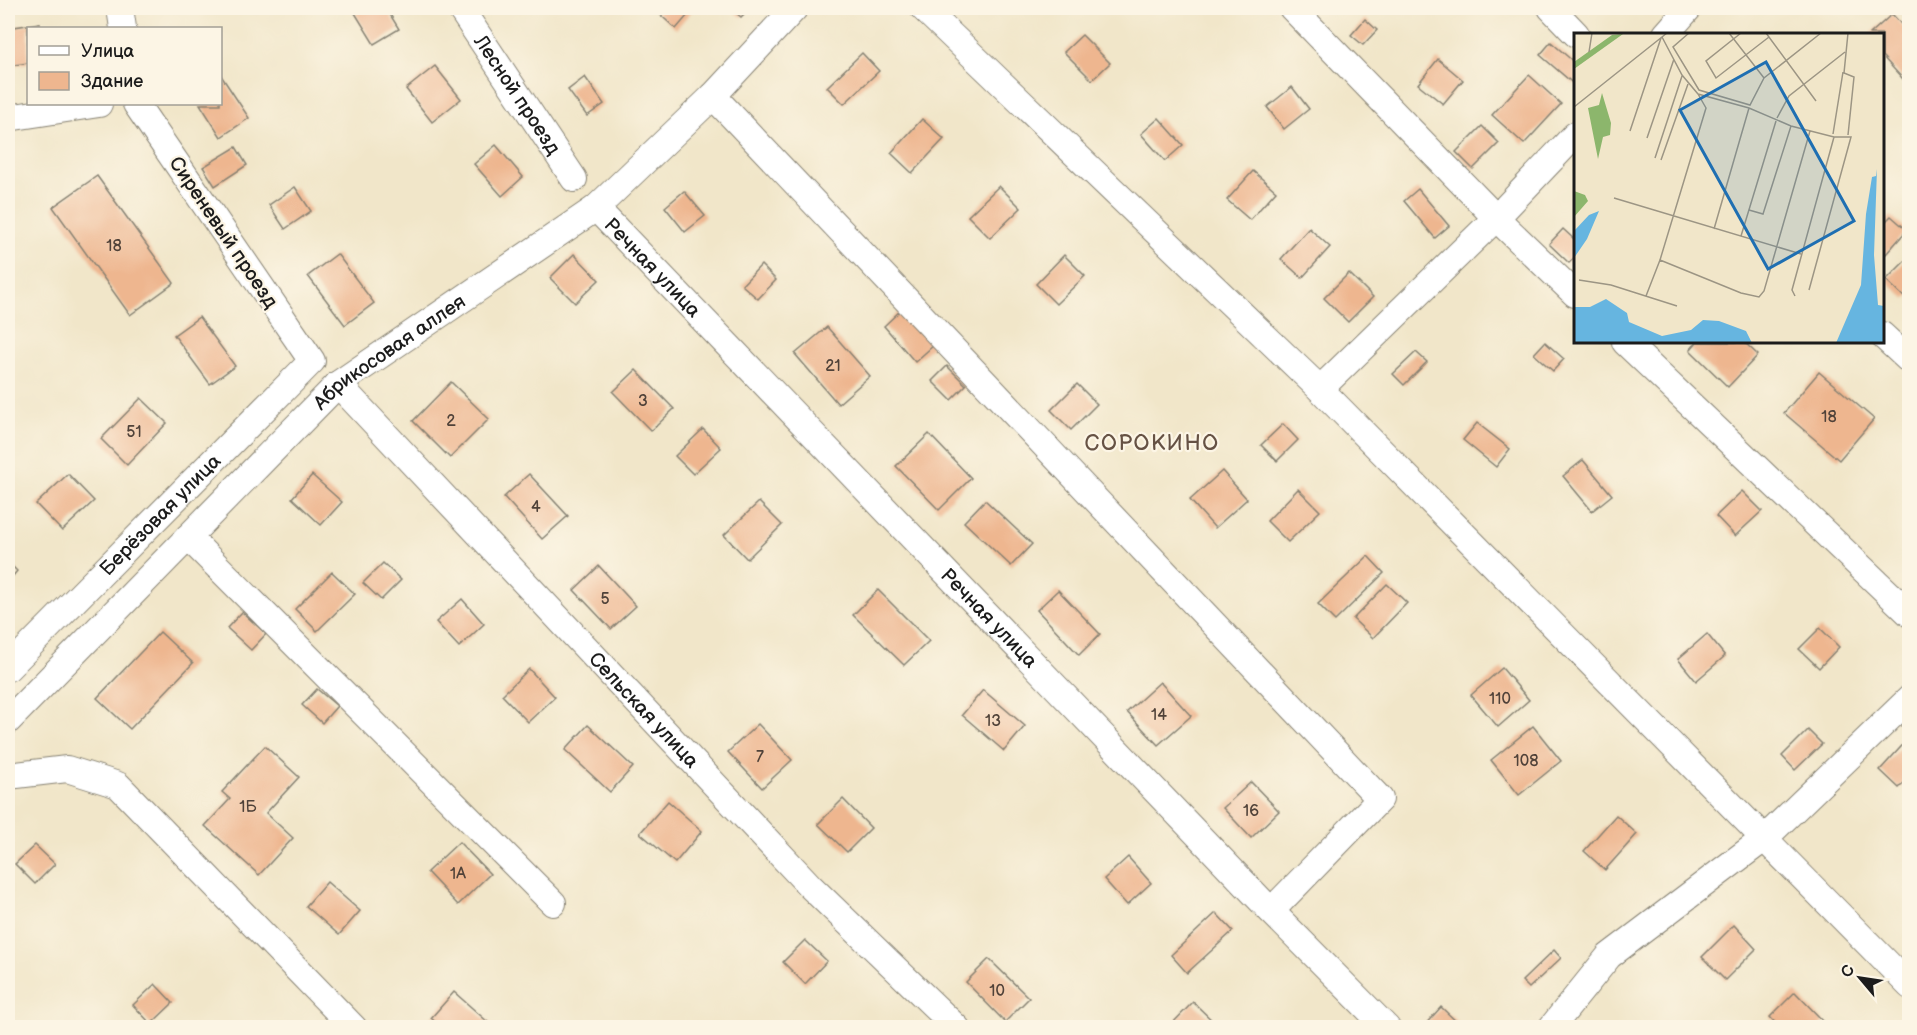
<svg xmlns="http://www.w3.org/2000/svg" width="1917" height="1035" viewBox="0 0 1917 1035" font-family="'Balsamiq Sans',sans-serif">
	<rect width="100%" height="100%" fill="#fcf5e5"/>
	<filter id="ink" filterUnits="userSpaceOnUse"><feTurbulence type="fractalNoise" baseFrequency=".0167" numOctaves="2"/><feDisplacementMap in="SourceGraphic" scale="12" xChannelSelector="R" yChannelSelector="G"/><feConvolveMatrix kernelMatrix="1 2 1 2 8 2 1 2 1" color-interpolation-filters="sRGB"/></filter>
	<filter id="wash" filterUnits="userSpaceOnUse"><feTurbulence type="fractalNoise" baseFrequency=".008" numOctaves="4" result="noise"/><feDisplacementMap in="SourceGraphic" scale="24" xChannelSelector="R" yChannelSelector="G"/><feGaussianBlur stdDeviation="1.35" result="paint"/><feColorMatrix in="noise" values="0 0 0 0 0 0 0 0 0 0 0 0 0 0 0 0 0 1.4 0 .05"/><feComposite in="paint" operator="in"/></filter>
	<g filter="url(#wash)">
		<rect width="100%" height="100%" fill="#f1e6c9"/>
		<g id="blocks">
			<g fill="#eeb68f">
				<path d="M364 8H386L399 29 374 44 355 13Z"/>
				<path d="M657 8H694L676 29 655 10Z"/>
				<path d="M730 8H750L741 17Z"/>
				<path d="M1892 14 1910 34V73L1903 79 1882 56V34H1870Z"/>
				<path d="M1365 19 1377 30 1363 45 1351 35Z"/>
				<path d="M40 23V28H28V63L8 66V28Z"/>
				<path d="M1082 35 1110 63 1092 80 1064 52Z"/>
				<path d="M1551 42 1575 63V85L1540 55Z"/>
				<path d="M862 53 879 71 844 104 827 87Z"/>
				<path d="M1438 59 1463 80 1443 104 1418 84Z"/>
				<path d="M435 66 461 99 432 122 406 89Z"/>
				<path d="M220 74 249 118 221 137 200 104H220Z"/>
				<path d="M1529 75 1561 104 1524 144 1492 115Z"/>
				<path d="M585 77 604 104 587 116 568 90Z"/>
				<path d="M1292 87 1309 109 1284 129 1267 107Z"/>
				<path d="M1159 118 1183 145 1165 161 1141 134Z"/>
				<path d="M922 119 944 139 912 173 891 153Z"/>
				<path d="M1482 126 1499 143 1473 169 1456 152Z"/>
				<path d="M496 145 523 177 502 196 474 164Z"/>
				<path d="M236 147 247 165 215 186 203 167Z"/>
				<path d="M1253 171 1276 191 1250 220 1227 200Z"/>
				<path d="M97 176 174 283 130 315 53 207Z"/>
				<path d="M999 186 1021 208 990 238 968 216Z"/>
				<path d="M295 187 311 211 285 229 269 205Z"/>
				<path d="M1418 189 1449 226 1435 238 1404 201Z"/>
				<path d="M684 191 705 216 685 232 665 207Z"/>
				<path d="M1891 216 1907 230 1886 254 1882 251V225Z"/>
				<path d="M1309 228 1330 247 1302 278 1281 259Z"/>
				<path d="M1563 229 1575 240V257L1569 263 1549 244Z"/>
				<path d="M337 254 374 303 345 325 308 276Z"/>
				<path d="M574 254 599 280 575 303 550 278Z"/>
				<path d="M1064 255 1085 276 1056 304 1036 284Z"/>
				<path d="M1910 256V295L1906 299 1886 280Z"/>
				<path d="M761 265 776 280 758 299 742 285Z"/>
				<path d="M1349 273 1373 297 1348 322 1324 298Z"/>
				<path d="M902 309 934 345 915 362 884 326Z"/>
				<path d="M199 317 235 366 210 384 174 335Z"/>
				<path d="M827 327 870 376 838 404 795 354Z"/>
				<path d="M1545 342 1564 359 1553 371 1534 354Z"/>
				<path d="M1697 342H1744L1758 355 1728 387 1690 350Z"/>
				<path d="M1416 352 1427 362 1404 385 1393 374Z"/>
				<path d="M947 366 966 385 951 400 932 381Z"/>
				<path d="M636 370 674 409 651 431 613 392Z"/>
				<path d="M1819 372 1874 419 1839 460 1784 413Z"/>
				<path d="M451 382 489 419 450 458 413 421Z"/>
				<path d="M1077 384 1097 404 1071 430 1051 410Z"/>
				<path d="M141 398 167 423 127 465 101 439Z"/>
				<path d="M1477 423 1510 449 1496 467 1463 440Z"/>
				<path d="M1283 424 1298 440 1277 461 1261 445Z"/>
				<path d="M703 429 721 448 693 474 675 456Z"/>
				<path d="M929 434 971 478 939 510 896 466Z"/>
				<path d="M1583 460 1612 495 1592 511 1563 476Z"/>
				<path d="M1222 471 1247 499 1215 528 1190 500Z"/>
				<path d="M68 474 94 501 62 531 36 504Z"/>
				<path d="M529 474 568 516 542 539 504 497Z"/>
				<path d="M312 475 342 502 321 525 292 498Z"/>
				<path d="M1298 489 1320 511 1288 542 1267 521Z"/>
				<path d="M1742 491 1762 511 1735 536 1716 516Z"/>
				<path d="M985 500 1032 544 1011 566 964 522Z"/>
				<path d="M759 502 782 525 747 559 724 535Z"/>
				<path d="M1368 556 1384 573 1335 621 1318 604Z"/>
				<path d="M8 562 17 571 8 582Z"/>
				<path d="M383 563 401 580 381 600 363 583Z"/>
				<path d="M599 566 636 606 611 629 574 590Z"/>
				<path d="M332 572 355 594 317 631 295 609Z"/>
				<path d="M1387 584 1407 603 1373 638 1353 619Z"/>
				<path d="M878 590 929 641 904 665 853 615Z"/>
				<path d="M1058 590 1100 634 1079 655 1037 610Z"/>
				<path d="M462 599 484 624 459 647 436 622Z"/>
				<path d="M242 612 266 634 251 650 227 628Z"/>
				<path d="M1820 628 1839 647 1819 668 1799 649Z"/>
				<path d="M160 632 193 663 130 729 97 698Z"/>
				<path d="M1707 634 1725 656 1696 681 1678 659Z"/>
				<path d="M1502 668 1529 700 1498 727 1471 695Z"/>
				<path d="M529 669 555 697 528 722 502 695Z"/>
				<path d="M1160 682 1191 716 1158 745 1127 712Z"/>
				<path d="M317 689 337 706 322 723 302 705Z"/>
				<path d="M983 690 1025 726 1004 751 962 715Z"/>
				<path d="M758 724 792 760 762 788 728 752Z"/>
				<path d="M588 725 633 767 610 792 565 750Z"/>
				<path d="M1533 726 1561 761 1519 795 1491 760Z"/>
				<path d="M1808 730 1822 744 1795 770 1782 756Z"/>
				<path d="M1910 737V777L1899 788 1880 770Z"/>
				<path d="M265 746 299 777 266 813 293 838 259 875 205 826 230 799 222 792Z"/>
				<path d="M1251 782 1279 811 1251 838 1223 808Z"/>
				<path d="M843 799 871 828 847 852 818 824Z"/>
				<path d="M668 801 702 831 675 863 640 833Z"/>
				<path d="M1616 815 1637 834 1605 870 1584 851Z"/>
				<path d="M459 842 490 874 458 905 427 872Z"/>
				<path d="M35 845 55 864 35 884 15 864Z"/>
				<path d="M1128 857 1151 883 1127 905 1104 879Z"/>
				<path d="M327 882 360 911 339 935 306 906Z"/>
				<path d="M1216 913 1233 931 1187 973 1171 955Z"/>
				<path d="M1734 925 1756 949 1725 980 1702 957Z"/>
				<path d="M805 940 827 961 805 984 783 962Z"/>
				<path d="M1554 950 1561 958 1529 988 1522 981Z"/>
				<path d="M989 959 1029 998 1005 1022 966 982Z"/>
				<path d="M155 984 173 1003 151 1024 133 1005Z"/>
				<path d="M454 992 489 1023 485 1028H442L431 1018Z"/>
				<path d="M1795 992 1824 1022 1818 1028H1780L1770 1017Z"/>
				<path d="M1193 1002 1220 1028H1168Z"/>
				<path d="M1441 1007 1463 1028H1422Z"/>
			</g>
		</g>
	</g>
	<g filter="url(#ink)">
		<use href="#blocks" fill-opacity="0" stroke="#868172" stroke-width="1.5"/>
		<g fill="none" stroke-linecap="round" stroke-linejoin="round">
			<defs>
				<g id="minor">
					<path d="M120 8 123 28"/>
					<path id="s1" d="M460 8 574 179"/>
					<path d="M923 8 1320 389 1910 986"/>
					<path d="M1292 8 1496 218 1575 294"/>
					<path d="M1551 8 1576 34"/>
					<path d="M1666 34 1689 8"/>
					<path d="M713 96 1380 799 1271 911"/>
					<path d="M8 118 99 104"/>
					<path id="s2" d="M596 208 1271 911 1387 1028"/>
					<path d="M1882 335 1910 361"/>
					<path d="M1625 342 1910 614"/>
					<path id="s3" d="M338 384 810 886 957 1028"/>
					<path d="M1320 389 1496 218 1575 135"/>
					<path d="M188 537 553 903"/>
					<path id="s4" d="M8 668 312 361 136 104"/>
					<path id="s5" d="M8 721 338 384 596 208 713 96 795 8"/>
					<path d="M8 776 67 769 118 785 354 1028"/>
					<path d="M1551 1028 1609 956 1765 838 1910 698"/>
				</g>
			</defs>
			<use href="#minor" stroke="#868172" stroke-width="28"/>
			<use href="#minor" stroke="#fff" stroke-width="26"/>
		</g>
	</g>
	<g text-anchor="middle" stroke-width="4.5" stroke-linejoin="round" paint-order="stroke">
		<g font-size="16" fill="#504239">
			<text x="114" y="251">18</text>
			<text x="833" y="371">21</text>
			<text x="643" y="406">3</text>
			<text x="1829" y="422">18</text>
			<text x="451" y="426">2</text>
			<text x="134" y="437">51</text>
			<text x="536" y="512">4</text>
			<text x="605" y="604">5</text>
			<text x="1500" y="704">110</text>
			<text x="1159" y="720">14</text>
			<text x="993" y="726">13</text>
			<text x="760" y="762">7</text>
			<text x="1526" y="766">108</text>
			<text x="248" y="812">1Б</text>
			<text x="1251" y="816">16</text>
			<text x="458" y="879">1А</text>
			<text x="997" y="996">10</text>
		</g>
		<g font-size="20" fill="#1c1c1c" stroke="#fcf5e5">
			<text dy="7" stroke="none"><textPath href="#s1" startOffset="104">Лесной проезд</textPath></text>
			<text transform="translate(224 232) rotate(56)" y="7">Сиреневый проезд</text>
			<text dy="7" stroke="none"><textPath href="#s2" startOffset="82">Речная улица</textPath></text>
			<text dy="7" stroke="none"><textPath href="#s5" startOffset="532">Абрикосовая аллея</textPath></text>
			<text dy="7" stroke="none"><textPath href="#s4" startOffset="216">Берёзовая улица</textPath></text>
			<text dy="7" stroke="none"><textPath href="#s2" startOffset="568">Речная улица</textPath></text>
			<text dy="7" stroke="none"><textPath href="#s3" startOffset="447">Сельская улица</textPath></text>
		</g>
		<g font-size="22" letter-spacing="1.5" fill="#665244" stroke="#fcf5e5">
			<text x="1152" y="450">СОРОКИНО</text>
		</g>
	</g>
	<g transform="translate(1574 33)">
		<rect width="310" height="310" fill="#f1e6c9"/>
		<path d="M49 1 0 36V29L38 2ZM28 60 37 90 36 102 29 104 24 126 14 75 25 72ZM0 158 11 162 14 168 0 184Z" fill="#8cb66c"/>
		<path d="M303 136 300 222 304 272 310 273V310H262L287 252 292 181 298 144 302 143ZM25 178 13 206 0 225V198L15 182ZM32 266 53 280 55 289 88 303 117 297 129 287 145 288 172 298 178 310H0V274H16Z" fill="#66b5e0"/>
		<path fill="none" stroke="#9c9584" stroke-width="1.5" d="M115 0 99 14 125 57 176 72 190 45 247 0M155 0 190 45M167 0 132 28 142 45 195 4M192 0 242 68M88 4 108 42 124 61 175 75 217 93 260 104H277L235 257M15 19 18 0M124 61 132 75 86 227 167 260 185 264 190 258 236 98M0 74 93 0M203 85 215 63 271 19M56 98 87 5M259 101 269 39M274 102 280 44 270 40 274 0M73 105 100 26M81 125 108 43M87 127 114 51M40 165 227 221M175 177 189 181 217 93M140 196 175 75M167 203 202 88M5 247 37 252 103 273M72 263 86 227M221 263 218 257 260 104"/>
		<path fill="#1f6fb2" fill-opacity="0.15" stroke="#1f6fb2" stroke-width="3" d="M192 29 280 188 194 236 106 77Z"/>
		<rect width="310" height="310" fill="none" stroke="#1c1c1c" stroke-width="3"/>
	</g>
	<rect width="1917" height="1035" fill="none" stroke="#fcf5e5" stroke-width="30"/>
	<rect x="27" y="27" width="195" height="78" fill="#fcf5e5" stroke="#a29e95" stroke-width="1.5"/>
	<rect x="39" y="46" width="30" height="9" fill="#ffffff" stroke="#a29e95" stroke-width="1.5"/>
	<text x="81" y="57" font-size="18" fill="#1c1c1c">Улица</text>
	<rect x="39" y="72" width="30" height="18" fill="#eeb68f" stroke="#a29e95" stroke-width="1.5"/>
	<text x="81" y="87" font-size="18" fill="#1c1c1c">Здание</text>
	<g transform="translate(1860 978) rotate(299)" stroke="#fcf5e5" stroke-width="4.5" paint-order="stroke">
	<path d="M0-4.5L10 22L0 15L-10 22Z" fill="#1c1c1c"/>
	<text y="-9" font-size="16" font-weight="bold" text-anchor="middle" fill="#1c1c1c">С</text>
	</g>
</svg>
